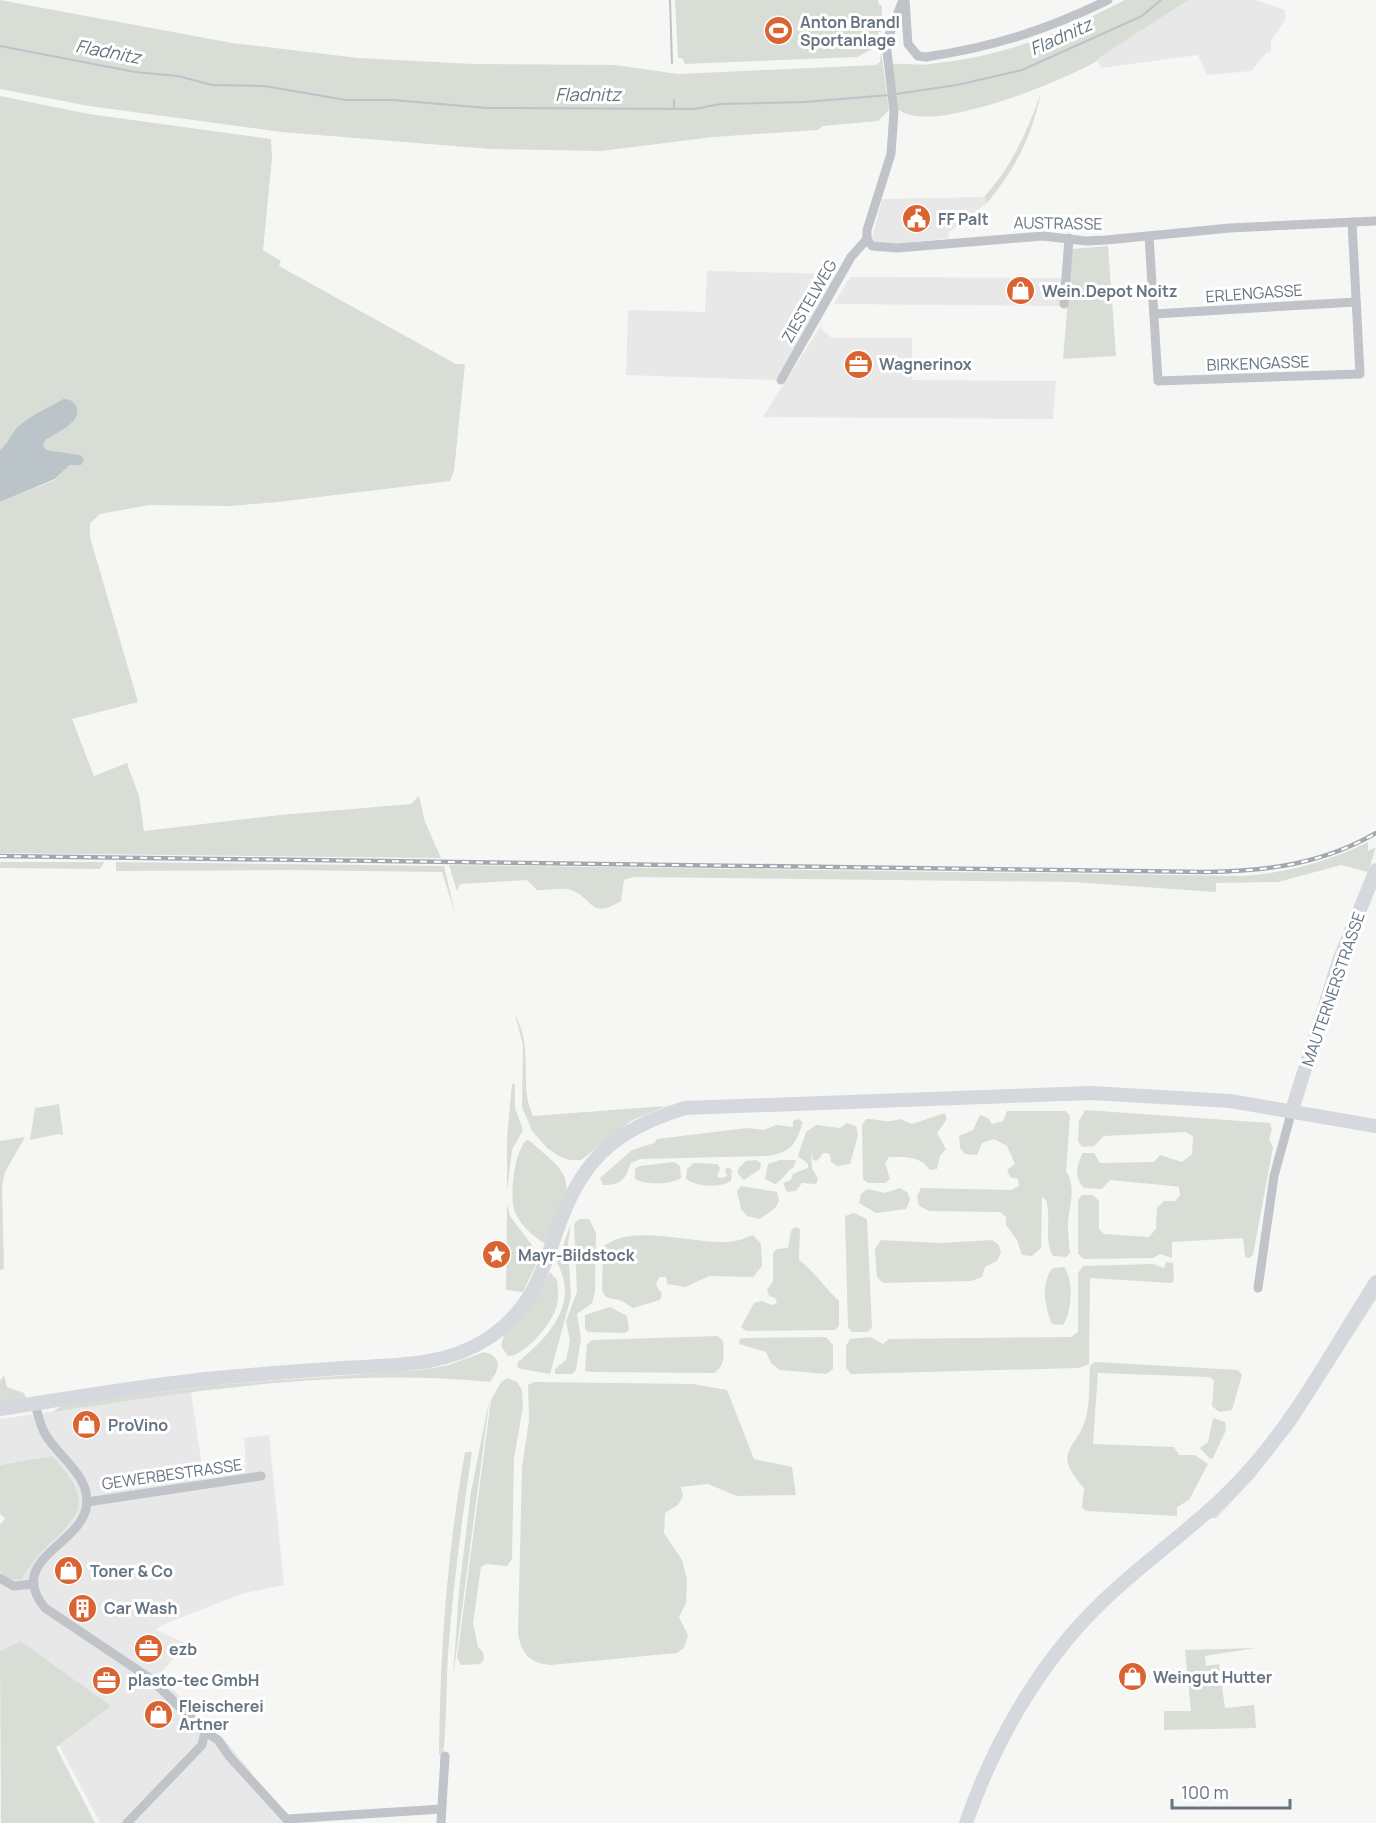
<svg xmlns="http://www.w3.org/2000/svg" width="1376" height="1823" viewBox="0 0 1376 1823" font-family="Manrope,sans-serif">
	<rect width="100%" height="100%" fill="#f6f7f4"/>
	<g fill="#e7e8e7">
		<path d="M1188 0H1255L1285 10 1286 18 1271 41V52L1266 53 1251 71 1207 75 1198 55 1101 68 1096 59Z"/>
		<path d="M984 197 987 203 949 232V238L897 244 876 242 872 238 882 199Z"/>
		<path d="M707 271 837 274 775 380 626 375 628 310 705 312Z"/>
		<path d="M850 277 1062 278 1061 306 834 304Z"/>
		<path d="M822 324V330L832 338H912V380L1056 381 1053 419 763 417Z"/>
		<path d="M191 1392 204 1479 238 1473V1466L246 1465 244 1438 269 1435 284 1585 241 1594 162 1625 156 1630 185 1643 159 1676 224 1739 252 1773 244 1779 284 1823H100L59 1745 110 1706 20 1641 0 1651V1571L9 1580 22 1578 37 1555 69 1525 52 1456 0 1465V1419Z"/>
	</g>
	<g fill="#d8ddd5">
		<path d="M0 0 232 43 358 58 473 64 615 65 678 74 876 65 880 62 881 51 889 110 878 121 823 126 818 130 713 137 601 151 491 149 281 132 89 106 0 89Z"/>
		<path d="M675 0H878L879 5H882L881 32H878L879 41 874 48 857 57 685 64 682 58H678Z"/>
		<path d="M1125 0H1188L1097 59V61C1065 80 928 137 898 109L893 64C906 63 918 66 930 64 1006 56 1058 34 1125 0Z"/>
		<path d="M1041 93C1031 138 1016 168 987 203L984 197C1012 166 1027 132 1041 93Z"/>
		<path d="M0 96 89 114 271 139 272 158 263 250 281 261 279 266 456 364H465L454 471 450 481 278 502 230 506 149 505 100 514 90 523V537L138 702 72 719 94 776 127 763 139 796 144 831 280 815 411 804 419 796 425 822 441 858 0 853V502L55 480 80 455 47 450 43 446 44 440 72 422 63 399C50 407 33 414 21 424 11 431 10 442 0 450Z"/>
		<path d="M1108 246 1116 356 1063 359 1072 249Z"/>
		<path d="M1368 842V851L1376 847 1368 872 1341 865 1278 882 1216 883V892L1072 882 634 877 624 880 621 901C589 920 595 899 571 890 561 887 547 891 537 890L527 880 460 884 457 891 449 865 1242 876C1286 873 1328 862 1368 842Z"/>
		<path d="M0 862H104L100 869 0 868Z"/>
		<path d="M116 862 444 866 455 913 442 872 292 870 116 871Z"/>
		<path d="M515 1014C535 1053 518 1083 533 1116L666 1106 631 1121 581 1160H569L559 1156 547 1148 532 1131 522 1107 523 1045Z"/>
		<path d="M512 1084H515V1108L523 1130 512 1150 507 1191V1138Z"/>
		<path d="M59 1104 63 1135 58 1134 30 1140 35 1108Z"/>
		<path d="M1085 1110 1270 1123 1272 1130 1269 1139 1273 1147 1253 1255 1249 1258 1245 1257 1243 1238 1172 1242V1258L1160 1254 1153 1258 1084 1259 1078 1254V1200L1082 1195H1093L1099 1201V1229L1104 1234 1149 1237 1156 1229 1157 1208 1164 1201H1175L1180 1195 1179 1187 1172 1186 1110 1180 1102 1189 1084 1188C1074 1178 1076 1165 1083 1153H1094L1100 1163 1154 1162 1160 1155 1182 1162 1192 1154 1193 1136 1186 1132 1104 1136 1094 1146 1083 1147 1078 1142 1079 1121Z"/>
		<path d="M1007 1111H1065L1070 1115 1066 1171C1077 1187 1069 1206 1068 1223 1068 1233 1069 1243 1070 1253L1066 1257 1053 1256C1043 1239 1052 1219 1046 1200L1042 1197 1041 1248 1032 1256 1022 1255 1017 1240 1006 1225V1217L1000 1212 929 1211 919 1206 917 1196 921 1188 1011 1190 1019 1186 1018 1179 1010 1177 1007 1170 1015 1164 1007 1146 994 1139 982 1143 977 1155 965 1154 960 1148 959 1136 973 1130 980 1115 988 1118 992 1124 1003 1121Z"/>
		<path d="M945 1113 947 1119 937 1133 946 1149 940 1156 937 1169 930 1170C921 1156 905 1157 889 1157L885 1163 890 1179 885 1183H868L863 1179 862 1125 866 1119C881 1119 883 1124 900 1119L912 1124Z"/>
		<path d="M798 1119 803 1122C795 1146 791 1152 767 1156L640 1159 631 1163C625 1180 621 1185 603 1185L600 1178 632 1150 654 1143 657 1139 747 1128 764 1130 776 1125 793 1127V1121Z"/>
		<path d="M847 1123 856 1126 858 1135 850 1164 838 1166 831 1162 830 1154 823 1153 817 1161 813 1160 811 1148 812 1168 818 1179 816 1184 802 1183 796 1191 787 1192 783 1183 791 1180 793 1174 808 1168V1164L798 1156 806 1132 816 1125 840 1128Z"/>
		<path d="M25 1137 5 1172 2 1186 4 1269 0 1270V1141Z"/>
		<path d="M527 1140 530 1141C540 1151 556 1161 563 1174 574 1192 554 1227 547 1245 535 1238 520 1225 515 1212 509 1197 514 1150 527 1140Z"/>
		<path d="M756 1160 761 1163 760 1169 744 1180 738 1174V1169L746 1161Z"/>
		<path d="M780 1160H796L794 1167C786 1171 784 1179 775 1184L765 1179 768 1164Z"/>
		<path d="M674 1162 680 1166 681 1178C670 1185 646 1185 635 1179V1169L640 1166Z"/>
		<path d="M694 1163 717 1164 720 1168 717 1177 722 1178 727 1176 725 1170 728 1167 732 1170 731 1181C720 1188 696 1187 686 1179L687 1169Z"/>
		<path d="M741 1186 777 1192 779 1201 775 1208 760 1219 747 1216 741 1209 737 1191Z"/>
		<path d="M900 1188 908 1193 910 1200 906 1209 876 1213 859 1203 861 1194 868 1189 885 1193Z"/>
		<path d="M507 1204 510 1216 540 1256 523 1292 506 1290Z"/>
		<path d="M854 1213 867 1219 872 1328 867 1332H852L848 1327 845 1216Z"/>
		<path d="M579 1219H589L596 1233 595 1292 592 1303 577 1314 581 1339 576 1370 572 1374H555V1369L566 1360 570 1341 566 1321 577 1292 574 1224Z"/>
		<path d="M571 1223 568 1244 571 1297 550 1374 521 1369 517 1367 518 1362C548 1338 580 1304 557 1263Z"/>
		<path d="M795 1227 800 1229 799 1260C814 1271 824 1287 839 1301V1326L835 1330 746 1331 741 1327 754 1303 762 1301 771 1305 777 1303 775 1298 769 1296 767 1290 773 1281V1253L777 1249 788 1248 791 1231Z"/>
		<path d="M753 1235 761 1244 762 1266 753 1277 709 1276 685 1287 667 1284 666 1277H659L656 1285 662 1294 660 1300 633 1308 622 1301 606 1297 602 1290 603 1247C634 1221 698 1247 735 1241 741 1240 747 1237 753 1235Z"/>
		<path d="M881 1240 940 1243 992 1240 999 1245 1001 1252 997 1261 985 1267 982 1277 971 1281 883 1283 877 1277 875 1249Z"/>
		<path d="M1166 1262 1173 1263 1174 1281 1171 1283 1090 1278 1089 1364 1079 1368 851 1374 846 1368V1346L850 1339 871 1337 883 1344 889 1339 1071 1337 1078 1332V1273L1083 1266 1153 1264 1164 1268Z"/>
		<path d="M1064 1267C1074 1280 1072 1312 1063 1325L1052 1324C1045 1308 1040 1282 1053 1268Z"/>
		<path d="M550 1272 557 1280C558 1289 559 1299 556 1308 552 1323 524 1357 508 1356L501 1346 504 1335 531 1305Z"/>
		<path d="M1376 1293V1299L1296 1424 1253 1479 1216 1518 1207 1519Z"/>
		<path d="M610 1307 627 1316 629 1330 625 1333 588 1332 585 1329V1315Z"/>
		<path d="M718 1336 723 1341C724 1354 726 1365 714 1373L590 1372 585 1371 587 1344 592 1340Z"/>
		<path d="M826 1337 833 1345V1369L826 1374 780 1370 771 1363 766 1352 739 1344 740 1339 743 1338Z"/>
		<path d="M484 1352C503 1357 500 1369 490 1382 345 1368 197 1390 53 1412L64 1404 214 1385 421 1370 449 1365Z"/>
		<path d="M1095 1362 1238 1370 1242 1375 1232 1410 1219 1412 1212 1406 1214 1381 1210 1377 1098 1373 1093 1444 1174 1447 1179 1455H1195L1208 1464 1189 1500 1177 1507V1516L1086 1511 1082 1507 1084 1488C1049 1448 1079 1452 1087 1413 1090 1398 1089 1381 1090 1366Z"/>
		<path d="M4 1375 7 1387 24 1393 26 1398 0 1403V1381Z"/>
		<path d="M507 1378 517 1382 522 1390 523 1407 514 1458 512 1559 507 1566 486 1564 481 1567 473 1623 478 1647 483 1652 484 1660 480 1664 461 1665 457 1658 491 1400 501 1382Z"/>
		<path d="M533 1382 693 1384 727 1390 754 1459 792 1467 796 1495 737 1496 708 1484 681 1487 683 1496 678 1505 665 1513 664 1533 682 1560 687 1579 686 1603 679 1617 688 1635 684 1648 677 1653 551 1665C530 1663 522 1655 518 1634L522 1468 529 1420 528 1385Z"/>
		<path d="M490 1396 453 1678 459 1591 471 1492Z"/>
		<path d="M1213 1418 1225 1422 1226 1430 1213 1458 1210 1459 1200 1448 1208 1442Z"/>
		<path d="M465 1452H472C462 1519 453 1586 448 1654 446 1688 447 1721 443 1755H439C440 1653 447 1552 465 1452Z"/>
		<path d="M52 1456C115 1521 50 1525 22 1579L9 1580 0 1571V1525L5 1518 0 1514V1465Z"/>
		<path d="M20 1641 111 1706 56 1747 95 1823H1L0 1651Z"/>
		<path d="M1256 1648 1205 1656 1206 1666 1219 1664 1225 1708 1254 1705 1256 1728 1164 1730V1711H1191L1185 1650Z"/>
	</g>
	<path fill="#bac4c9" d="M63 399C68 399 73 400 76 406 84 422 55 433 45 440L43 446 47 450 80 455 84 459 81 465H70L55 479 0 502V450C10 442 11 431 21 424 33 414 50 407 63 399Z"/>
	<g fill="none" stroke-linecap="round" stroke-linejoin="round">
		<g stroke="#bac4c9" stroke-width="2">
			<path d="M670 0 672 63"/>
			<path d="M0 46 135 72 178 76 212 85 264 86 346 100H393L487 108 694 109 721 104 805 102 890 95"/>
			<path d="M896 94 957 85 1022 70 1142 16 1161 0"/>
			<path d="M674 100V107"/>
		</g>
		<g stroke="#c0c3c7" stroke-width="9">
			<path d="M903 0 886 43 894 111 891 154 867 230V239L872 246 897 248 1043 236 1086 241 1106 240 1230 228 1376 221"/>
			<path d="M905 0 908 44 918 56 926 57C993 47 1047 30 1108 0"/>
			<path d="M1149 236 1158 381 1360 374 1352 222"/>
			<path d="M1064 304 1069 238"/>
			<path d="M1154 314 1356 302"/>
			<path d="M781 380 851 257 867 239"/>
			<path d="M1258 1288 1274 1176 1292 1110"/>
			<path d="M35 1404C38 1414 40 1425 45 1434 59 1458 93 1477 86 1509 77 1546 6 1561 45 1608L151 1679 205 1732 218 1740 229 1756 290 1823"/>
			<path d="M87 1502 261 1476"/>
			<path d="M0 1578 13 1586 34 1584"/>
			<path d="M288 1819 441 1809"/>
			<path d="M127 1823 202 1745 205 1732"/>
			<path d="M441 1823 445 1756"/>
		</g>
		<g stroke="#d5d8dc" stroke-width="14">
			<path d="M1292 1110 1339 961 1376 870"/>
			<path d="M0 1409C72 1398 144 1385 216 1378 258 1374 300 1371 343 1368 393 1365 444 1367 487 1339 552 1297 545 1234 582 1177 606 1139 643 1121 685 1108L1091 1093 1230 1101 1376 1126"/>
			<path d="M966 1823C993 1745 1038 1665 1097 1607 1144 1560 1201 1524 1246 1474 1298 1417 1335 1346 1376 1282"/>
		</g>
		<defs>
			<path id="rail" d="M0 856 1207 872C1267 871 1323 864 1376 833"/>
		</defs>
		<use href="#rail" stroke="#a3a8ae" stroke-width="4.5"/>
		<use href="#rail" stroke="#fff" stroke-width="2" stroke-dasharray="7" stroke-linecap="butt"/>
	</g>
	<defs>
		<symbol id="stadium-disc" viewBox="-11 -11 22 22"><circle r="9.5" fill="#da6431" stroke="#fff"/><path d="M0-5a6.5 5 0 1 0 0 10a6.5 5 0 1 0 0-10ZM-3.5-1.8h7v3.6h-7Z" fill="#fff"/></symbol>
		<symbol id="civic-disc" viewBox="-11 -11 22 22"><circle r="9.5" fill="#da6431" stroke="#fff"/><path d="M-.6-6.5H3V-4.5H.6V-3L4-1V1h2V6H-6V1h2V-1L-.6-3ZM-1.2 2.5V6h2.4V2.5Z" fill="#fff"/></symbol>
		<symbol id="shop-disc" viewBox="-11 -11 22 22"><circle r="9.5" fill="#da6431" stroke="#fff"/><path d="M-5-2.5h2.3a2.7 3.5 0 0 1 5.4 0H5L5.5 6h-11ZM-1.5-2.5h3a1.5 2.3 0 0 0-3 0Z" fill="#fff"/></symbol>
		<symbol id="office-disc" viewBox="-11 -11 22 22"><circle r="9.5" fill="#da6431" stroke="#fff"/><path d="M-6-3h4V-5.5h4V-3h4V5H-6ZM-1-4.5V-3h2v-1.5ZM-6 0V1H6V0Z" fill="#fff"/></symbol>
		<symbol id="sight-disc" viewBox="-11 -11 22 22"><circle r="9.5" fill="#da6431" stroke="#fff"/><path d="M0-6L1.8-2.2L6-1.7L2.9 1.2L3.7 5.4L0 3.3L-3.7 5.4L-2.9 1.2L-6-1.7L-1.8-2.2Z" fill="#fff"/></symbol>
		<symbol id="building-disc" viewBox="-11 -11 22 22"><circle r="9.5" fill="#da6431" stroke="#fff"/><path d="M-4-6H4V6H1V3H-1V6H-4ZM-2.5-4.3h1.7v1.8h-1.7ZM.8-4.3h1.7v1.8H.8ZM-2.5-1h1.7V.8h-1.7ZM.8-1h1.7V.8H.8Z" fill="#fff"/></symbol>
	</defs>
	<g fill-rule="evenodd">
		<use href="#stadium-disc" x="762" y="14" width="33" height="33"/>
		<use href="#civic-disc" x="900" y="202" width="33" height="33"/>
		<use href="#shop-disc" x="1004" y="274" width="33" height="33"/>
		<use href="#office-disc" x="842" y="348" width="33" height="33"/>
		<use href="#sight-disc" x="480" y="1238" width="33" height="33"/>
		<use href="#shop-disc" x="70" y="1408" width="33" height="33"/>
		<use href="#shop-disc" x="52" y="1554" width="33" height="33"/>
		<use href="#building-disc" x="66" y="1592" width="33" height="33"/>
		<use href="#office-disc" x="132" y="1632" width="33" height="33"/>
		<use href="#shop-disc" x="1116" y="1660" width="33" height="33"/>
		<use href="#office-disc" x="90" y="1664" width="33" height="33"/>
		<use href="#shop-disc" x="142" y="1698" width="33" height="33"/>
	</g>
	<g text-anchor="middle" stroke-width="6" stroke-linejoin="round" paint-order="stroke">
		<g font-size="16" font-weight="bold" fill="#677583" stroke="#fff" text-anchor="start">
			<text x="800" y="28">Anton Brandl<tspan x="800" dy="18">Sportanlage</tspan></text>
			<text x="938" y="225">FF Palt</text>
			<text x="1042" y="297">Wein.Depot Noitz</text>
			<text x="879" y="370">Wagnerinox</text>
			<text x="518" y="1261">Mayr-Bildstock</text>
			<text x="108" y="1431">ProVino</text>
			<text x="90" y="1577">Toner &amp; Co</text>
			<text x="104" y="1614">Car Wash</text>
			<text x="169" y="1655">ezb</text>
			<text x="1153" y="1683">Weingut Hutter</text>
			<text x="128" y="1686">plasto-tec GmbH</text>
			<text x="179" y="1712">Fleischerei<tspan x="179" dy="18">Artner</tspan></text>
		</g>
		<g font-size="16" fill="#677583" stroke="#fff">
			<text transform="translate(1058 223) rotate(1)" y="6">AUSTRASSE</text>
			<text transform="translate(1254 293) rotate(-4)" y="6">ERLENGASSE</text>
			<text transform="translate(809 301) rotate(-60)" y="6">ZIESTELWEG</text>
			<text transform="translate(1258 363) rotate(-2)" y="6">BIRKENGASSE</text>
			<text transform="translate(1333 989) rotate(-71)" y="6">MAUTERNERSTRASSE</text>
			<text transform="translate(172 1474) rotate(-8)" y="6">GEWERBESTRASSE</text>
		</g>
		<g font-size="18" font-style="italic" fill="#63767f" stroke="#fff">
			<text transform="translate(1061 37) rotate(-24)" y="6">Fladnitz</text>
			<text transform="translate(108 52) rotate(11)" y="6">Fladnitz</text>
			<text x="588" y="101">Fladnitz</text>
		</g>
	</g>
	<path d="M1172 1799v9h118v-9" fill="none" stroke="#677583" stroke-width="3"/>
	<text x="1181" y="1799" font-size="18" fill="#677583" stroke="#ffffff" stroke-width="4.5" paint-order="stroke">100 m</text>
</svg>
